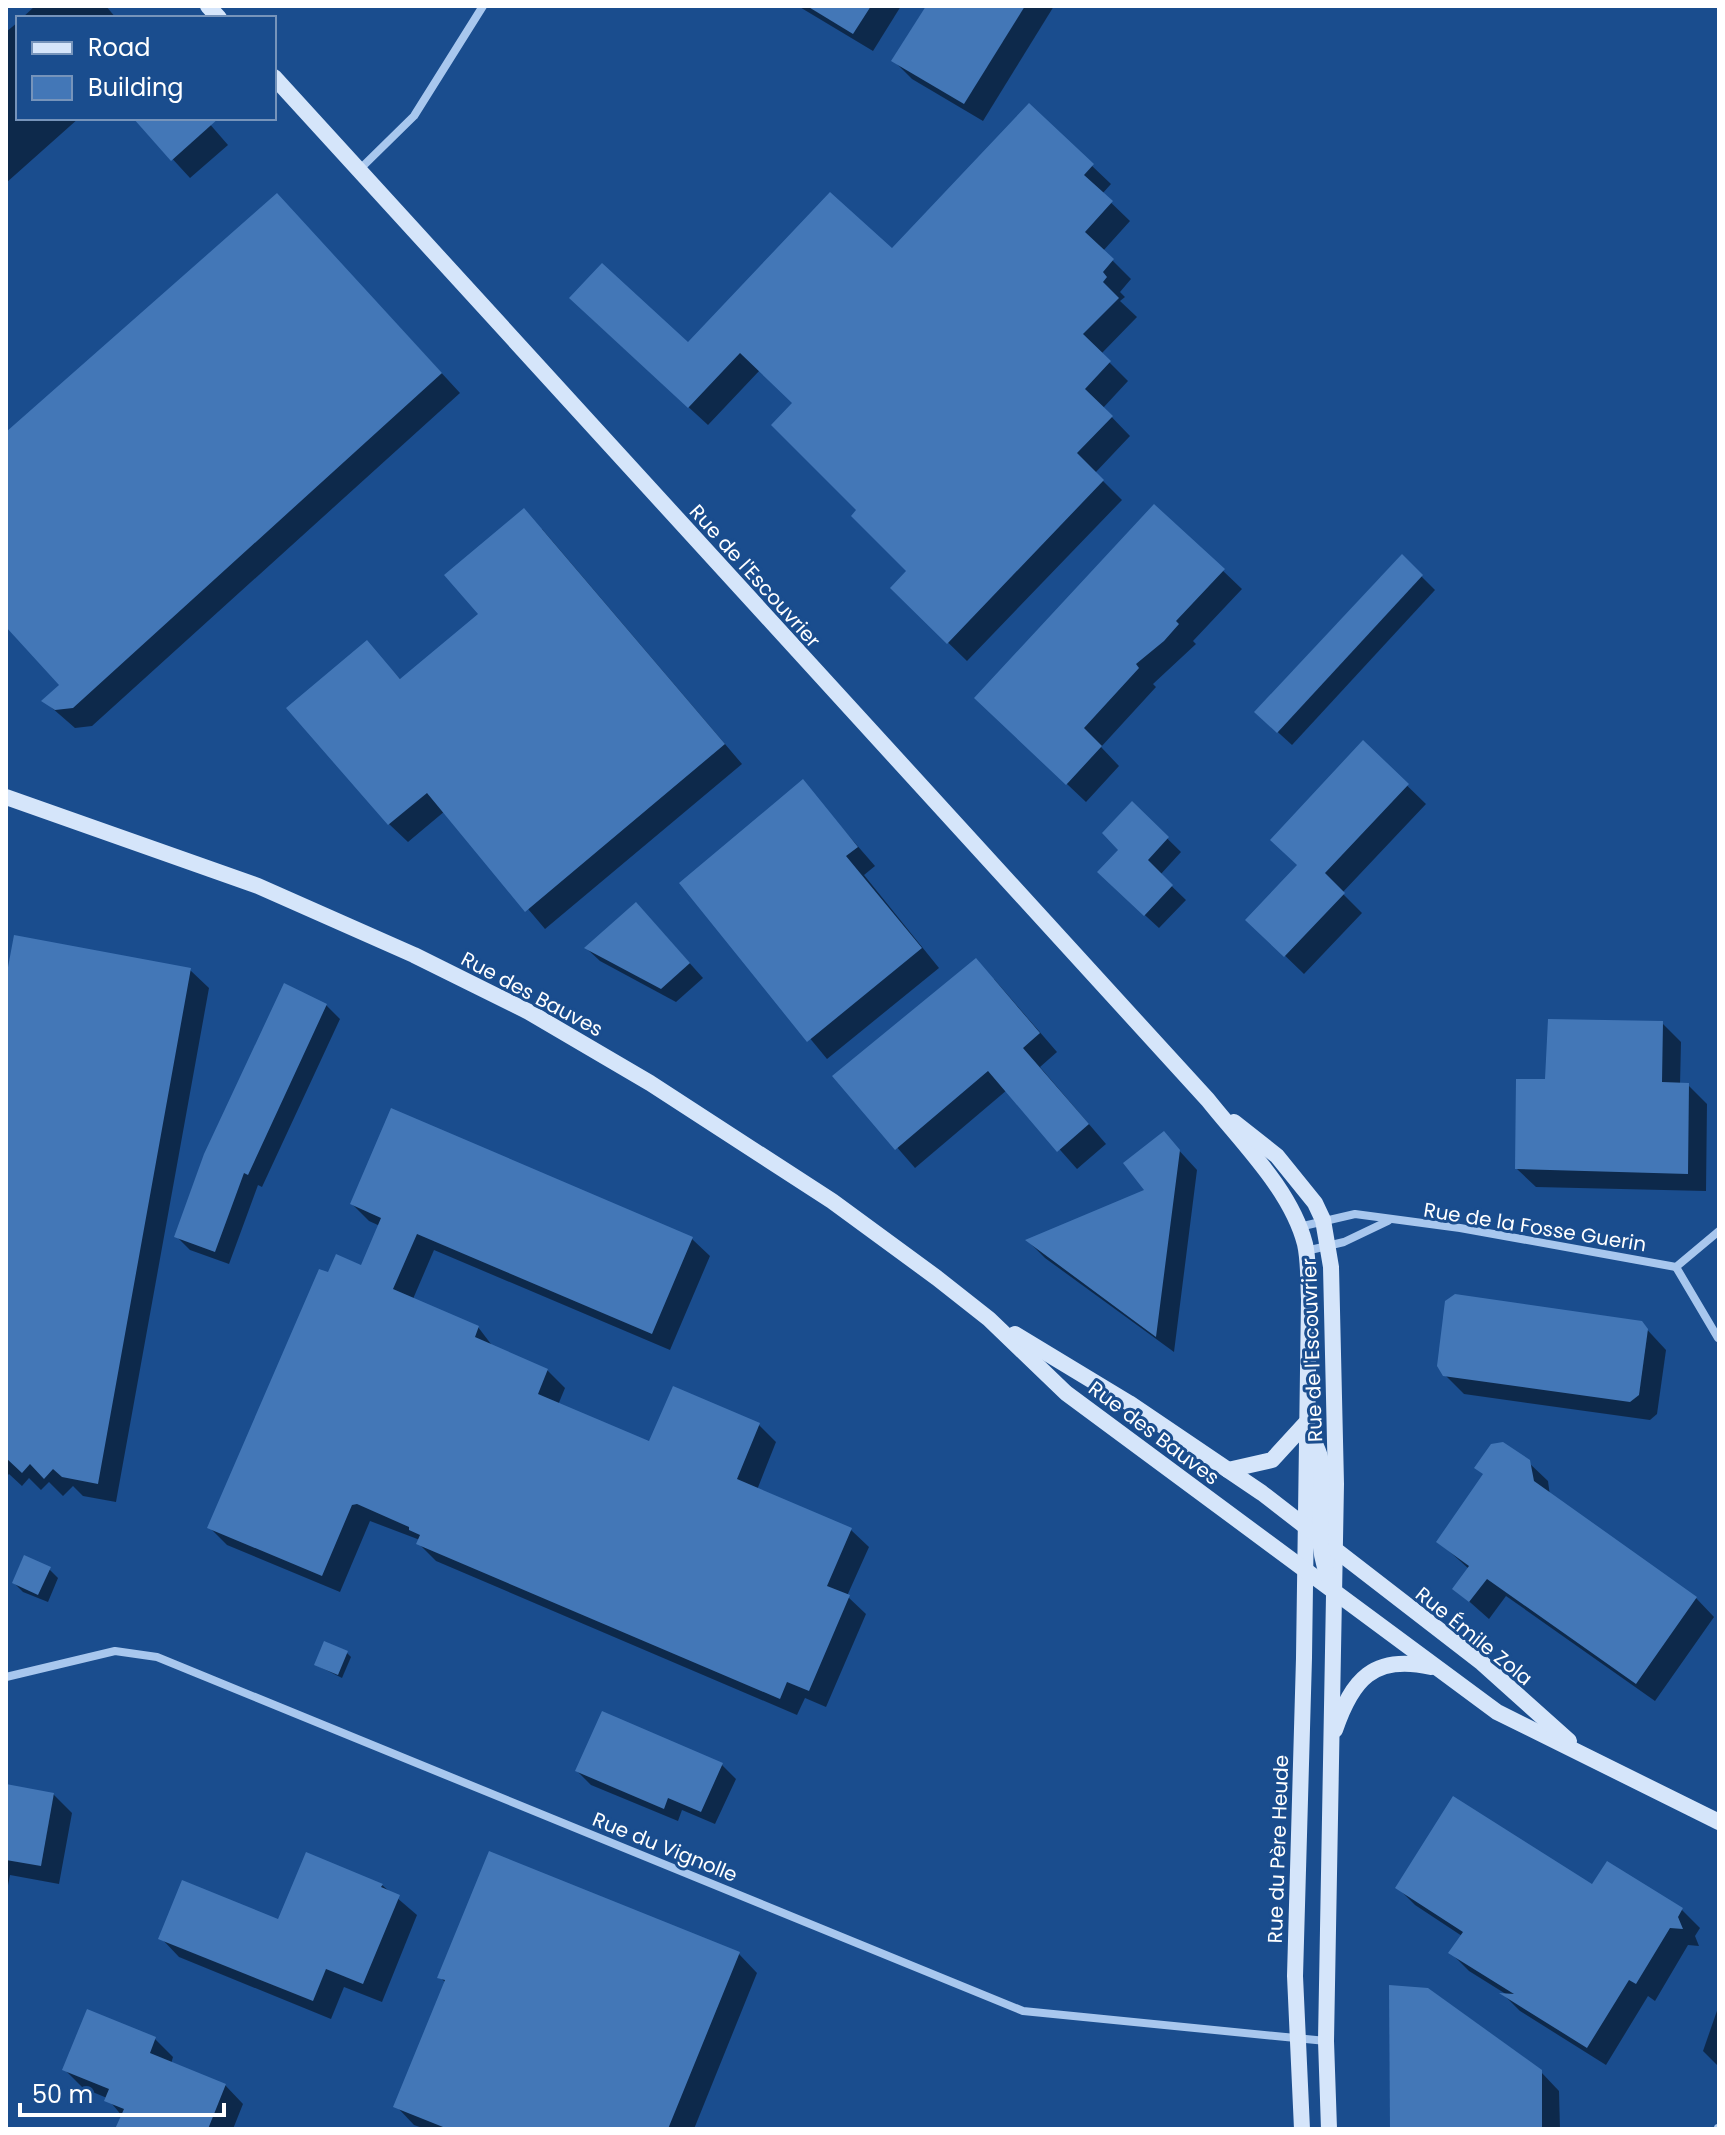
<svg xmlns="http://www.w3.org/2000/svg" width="1725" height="2135" viewBox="0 0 1725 2135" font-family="Poppins,sans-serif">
	<rect width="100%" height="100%" fill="#1a4d8e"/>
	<g fill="#0007">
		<path d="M106 6 116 18H22L35 6Z"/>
		<path d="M798 6H901L873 51Z"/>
		<path d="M928 6H1054L983 121 912 79 894 61Z"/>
		<path d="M18 22V118H79L6 183V32Z"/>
		<path d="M1029 106 1111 184 1102 194 1130 221 1103 251 1131 279 1120 292 1125 297 1120 301 1137 317 1101 354 1128 381 1103 408 1130 436 1095 473 1122 500 967 661 892 588 909 571 859 510 795 403 760 370 708 425 590 317 688 345 892 251Z"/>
		<path d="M135 118H212L208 122 228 145 190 178Z"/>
		<path d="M295 214 460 393 92 726 75 728 44 701 61 685 6 624V435Z"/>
		<path d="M1155 506 1242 589 1193 641 1196 644 1153 684 1156 687 1101 747 1119 766 1086 802 995 716Z"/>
		<path d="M542 529 742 764 545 929 445 811 408 842 389 824 367 643 402 681 480 615Z"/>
		<path d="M1402 557 1435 590 1292 745 1270 725Z"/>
		<path d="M1363 743 1426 804 1342 893 1362 913 1304 974 1248 920 1299 866Z"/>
		<path d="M802 782 875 866 864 875 939 968 827 1059 682 883Z"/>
		<path d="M1132 804 1181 852 1160 875 1186 900 1159 928 1113 886Z"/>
		<path d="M650 919 703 978 676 1002 600 961 586 948Z"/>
		<path d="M190 970 209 988 116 1502 83 1496 73 1486 63 1496 49 1482 41 1490 29 1478 22 1486 9 1474 6 1477V989Z"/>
		<path d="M994 979 1057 1052 1040 1067 1106 1144 1077 1169 1007 1090 915 1168 835 1076Z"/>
		<path d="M326 1005 340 1019 262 1187 258 1185 229 1264 190 1250 176 1236Z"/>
		<path d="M1662 1023 1681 1042 1680 1085H1688L1707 1104 1706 1191 1536 1187 1517 1169 1547 1081Z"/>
		<path d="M1164 1134 1197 1170 1174 1352 1045 1258 1028 1241 1147 1191Z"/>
		<path d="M352 1204 692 1239 710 1256 670 1350 434 1250 413 1299 478 1327 494 1348 547 1370 565 1388 558 1405 650 1444 759 1425 776 1442 757 1490 851 1530 869 1547 847 1596 866 1614 826 1707 805 1698 797 1715 436 1561 418 1543 420 1540 370 1521 340 1592 227 1545 210 1528 329 1275 362 1268 380 1226 369 1221Z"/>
		<path d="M1641 1323 1666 1350 1657 1414 1650 1420 1464 1394 1444 1374Z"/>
		<path d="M1528 1462 1548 1481 1550 1496 1696 1598 1714 1617 1655 1701 1506 1596 1489 1619 1454 1588 1469 1569 1439 1542Z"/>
		<path d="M49 1569 58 1578 48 1602 23 1592 14 1583Z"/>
		<path d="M347 1653 351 1657 342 1678 316 1665Z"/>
		<path d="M722 1765 736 1779 715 1824 682 1810 678 1821 591 1785 577 1771Z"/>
		<path d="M6 1786 53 1794 72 1813 59 1884 10 1875 6 1896Z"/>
		<path d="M382 1885 417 1915 382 2002 344 1987 331 2019 179 1957 161 1938 279 1921Z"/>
		<path d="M1397 1887H1593L1682 1910 1700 1928 1695 1936 1699 1946 1688 1945 1655 2001 1648 1996 1606 2065 1520 2011 1505 1996H1509L1469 1971 1451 1953 1462 1936 1415 1905Z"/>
		<path d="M739 1954 757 1973 694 2129H425L414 2125 396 2106 446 1983 440 1977Z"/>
		<path d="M1719 2005V2067L1703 2051Z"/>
		<path d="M155 2039 173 2057 171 2064 225 2085 243 2104 233 2129H118L123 2117 107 2098 83 2088 64 2069Z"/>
		<path d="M1541 2072 1559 2091 1560 2129H1392Z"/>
	</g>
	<g fill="#4377b7">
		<path d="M807 6H871L853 34Z"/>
		<path d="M926 6H1025L964 104 891 61Z"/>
		<path d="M1029 103 1094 164 1084 175 1113 201 1085 232 1114 259 1103 272 1107 277 1103 282 1119 298 1083 334 1111 361 1085 389 1113 416 1077 453 1104 480 947 644 890 588 906 571 851 516 856 510 771 425 792 403 740 353 688 408 569 298 602 263 688 342 830 192 892 248Z"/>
		<path d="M133 118H219L171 161Z"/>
		<path d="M277 193 442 373 73 708 55 710 41 701 59 685 6 627V432Z"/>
		<path d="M1154 504 1225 569 1176 621 1179 624 1164 641 1136 664 1139 668 1084 728 1102 746 1066 785 974 698Z"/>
		<path d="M524 508 725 744 525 912 427 793 388 825 286 708 367 640 400 679 478 614 444 575Z"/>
		<path d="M1402 554 1423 575 1277 733 1254 712Z"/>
		<path d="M1363 740 1409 784 1325 873 1345 893 1284 957 1245 920 1297 865 1270 840Z"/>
		<path d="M803 779 858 847 846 856 922 948 807 1042 679 883Z"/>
		<path d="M1132 801 1169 837 1148 860 1173 885 1144 916 1097 872 1118 850 1102 833Z"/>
		<path d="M636 902 690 963 661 989 584 948Z"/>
		<path d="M14 935 191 968 98 1484 62 1477 53 1469 44 1479 30 1464 22 1473 6 1458V978Z"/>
		<path d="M976 958 1040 1033 1023 1048 1089 1124 1057 1152 988 1071 895 1150 832 1076Z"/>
		<path d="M284 983 327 1004 248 1175 244 1173 215 1252 174 1237 204 1154Z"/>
		<path d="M1548 1019 1663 1021 1662 1082 1689 1083 1688 1174 1515 1169 1516 1079H1545Z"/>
		<path d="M391 1108 693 1237 652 1334 417 1234 393 1289 479 1326 475 1337 548 1369 538 1394 649 1441 673 1386 760 1423 737 1479 852 1528 827 1586 850 1595 809 1691 787 1682 780 1699 416 1544 420 1535 409 1530V1527L357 1504 352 1505 322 1576 207 1528 319 1269 328 1272 336 1254 361 1265 381 1218 350 1204Z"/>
		<path d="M1164 1131 1180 1150 1156 1337 1025 1240 1144 1190 1123 1163Z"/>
		<path d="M1455 1294 1642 1321 1648 1329 1639 1395 1630 1402 1443 1376 1437 1366 1445 1301Z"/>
		<path d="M1503 1442 1530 1460 1534 1481 1697 1597 1636 1684 1487 1579 1469 1602 1452 1589 1469 1566 1436 1542 1483 1474 1474 1468 1491 1444Z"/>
		<path d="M24 1555 51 1567 38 1595 12 1583Z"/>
		<path d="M324 1641 348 1651 338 1675 314 1665Z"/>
		<path d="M602 1711 723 1763 701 1812 668 1798 664 1809 575 1771Z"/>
		<path d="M6 1784 54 1793 41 1866 6 1860Z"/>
		<path d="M1453 1796 1592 1884 1607 1861 1683 1908 1678 1917 1683 1929 1670 1928 1636 1984 1629 1980 1587 2048 1499 1993 1514 1994 1448 1953 1463 1932 1395 1888Z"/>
		<path d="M489 1851 740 1952 668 2129H448L393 2107 445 1980 437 1978Z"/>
		<path d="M306 1852 383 1884 381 1887 400 1895 363 1984 326 1969 313 2001 158 1939 182 1880 278 1919Z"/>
		<path d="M1389 1985 1428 1988 1542 2070V2129H1390Z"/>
		<path d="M87 2009 156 2037 150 2053 226 2084 208 2129H115L124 2109 104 2101 109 2089 62 2070Z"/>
	</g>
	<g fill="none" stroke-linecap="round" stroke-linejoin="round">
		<g stroke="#a8c7ee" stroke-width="8">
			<path d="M359 170 414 116 483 6"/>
			<path d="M1299 1227 1355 1214 1460 1228 1676 1267 1719 1231"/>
			<path d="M1306 1251 1344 1242 1388 1221"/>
			<path d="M1676 1267 1718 1338"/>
			<path d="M6 1677 115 1651 157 1657 1023 2011 1326 2041"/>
			<path d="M1718 2129V2128"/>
		</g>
		<g stroke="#d5e5fa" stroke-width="16">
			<path d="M208 6 219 18"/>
			<path d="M274 77 1208 1100C1242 1143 1291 1190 1305 1244 1309 1262 1308 1281 1309 1299L1304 1658 1295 1976 1302 2129"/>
			<path d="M6 797 258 886 414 955 529 1012 650 1083 832 1201 937 1278 989 1319 1066 1393 1497 1712 1719 1822"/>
			<path d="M1234 1122 1277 1156 1315 1203 1323 1220 1331 1267 1336 1484 1326 2041 1329 2129"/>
			<path d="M1015 1334 1129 1403 1262 1493 1482 1663 1569 1741"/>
			<path d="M1308 1428C1311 1437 1318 1448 1320 1457 1326 1501 1310 1543 1332 1584"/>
			<path d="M1228 1470 1272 1460 1305 1424"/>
			<path d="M1335 1730C1352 1680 1373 1654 1431 1667"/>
		</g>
	</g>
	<g text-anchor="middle" stroke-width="6" stroke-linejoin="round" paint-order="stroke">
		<g font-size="20" fill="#fff" stroke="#1a4d8e">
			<text transform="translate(755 576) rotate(48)" y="7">Rue de l'Escouvrier</text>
			<text transform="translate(532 994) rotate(28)" y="7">Rue des Bauves</text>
			<text transform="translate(1535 1227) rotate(9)" y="7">Rue de la Fosse Guerin</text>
			<text transform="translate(1312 1350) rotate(-92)" y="7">Rue de l'Escouvrier</text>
			<text transform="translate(1154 1433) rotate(37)" y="7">Rue des Bauves</text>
			<text transform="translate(1474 1636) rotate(39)" y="7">Rue Émile Zola</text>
			<text transform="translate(665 1847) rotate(22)" y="7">Rue du Vignolle</text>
			<text transform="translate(1278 1849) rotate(-88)" y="7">Rue du Père Heude</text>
		</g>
	</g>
	<rect width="1725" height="2135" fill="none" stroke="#ffffff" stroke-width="16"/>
	<rect x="16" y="16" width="260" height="104" fill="#1a4d8e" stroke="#7694bb" stroke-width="2"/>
	<rect x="32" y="42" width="40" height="12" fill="#d5e5fa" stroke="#7694bb" stroke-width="2"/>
	<text x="88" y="56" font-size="24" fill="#ffffff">Road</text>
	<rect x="32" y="76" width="40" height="24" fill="#4377b7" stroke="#7694bb" stroke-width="2"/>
	<text x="88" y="96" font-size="24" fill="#ffffff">Building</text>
	<path d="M20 2103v12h204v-12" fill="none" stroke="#ffffff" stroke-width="4"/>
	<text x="32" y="2103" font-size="24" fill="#ffffff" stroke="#1a4d8e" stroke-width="6" paint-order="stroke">50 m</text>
</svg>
